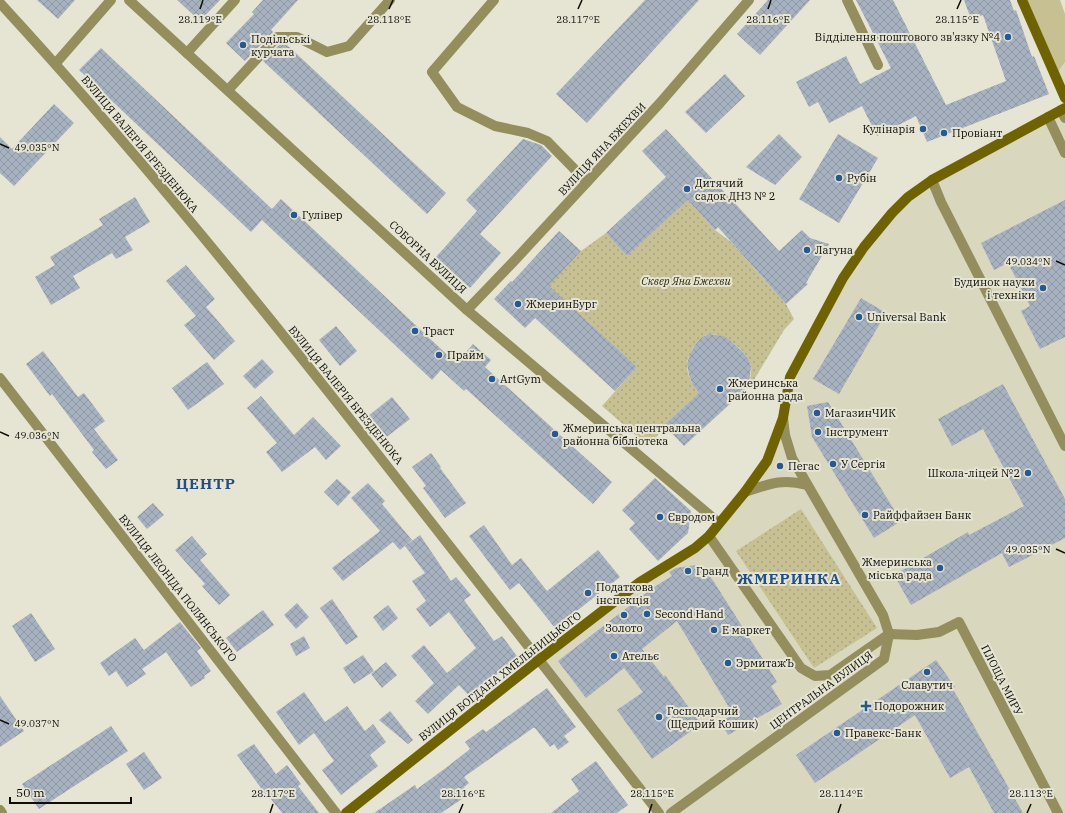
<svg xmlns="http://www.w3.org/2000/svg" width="1065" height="813" viewBox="0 0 1065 813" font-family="'IBM Plex Serif',serif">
	<defs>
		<pattern id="park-dots" width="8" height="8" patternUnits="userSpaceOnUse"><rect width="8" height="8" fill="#c7c092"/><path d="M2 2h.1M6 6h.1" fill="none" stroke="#aaa47c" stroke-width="1.8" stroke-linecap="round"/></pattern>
		<pattern id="building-cross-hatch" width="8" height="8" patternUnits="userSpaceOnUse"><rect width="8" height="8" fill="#a7b2c0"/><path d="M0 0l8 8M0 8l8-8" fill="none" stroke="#8f98a4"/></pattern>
	</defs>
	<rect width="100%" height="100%" fill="#e6e4d3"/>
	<g fill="#dad7bf">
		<path d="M1065 62V98L1055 76Z"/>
		<path d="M1065 108V813H659L540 659 695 548 767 461 790 377 843 278 908 197Z"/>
	</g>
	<path fill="#c7c092" d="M1022 0H1060L1065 14V62L1055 76Z"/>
	<g fill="url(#park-dots)">
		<path d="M688 200 715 230 731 242 786 304 794 319 784 330 749 388C749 381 752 373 751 367 750 359 743 351 737 346 723 333 705 327 693 348 691 353 687 359 687 365 687 376 693 385 699 393L664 425 651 446 640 439 602 406 637 367 548 286 581 251 606 233 627 256Z"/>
		<path d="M801 509 877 628 814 668 736 551Z"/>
	</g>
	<g fill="url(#building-cross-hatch)">
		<path d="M37 0H75L58 19Z"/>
		<path d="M177 0H220L200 21Z"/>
		<path d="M263 0H298L271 30 273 32 245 61 226 43 254 14 252 12Z"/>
		<path d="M645 0H699L587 123 556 94Z"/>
		<path d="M768 0H810L760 55 737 34Z"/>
		<path d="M856 0H893L946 105 1006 81 983 15 971 19 964 0H1010L1014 11 1016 10 1032 57 1034 56 1049 94 927 142 916 116 877 136 862 106 849 113 848 112 845 115 829 123 818 102 809 107 796 82 846 56 860 84 891 68Z"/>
		<path d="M280 44H286L446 193 427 214 263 61Z"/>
		<path d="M101 48 272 209 281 199 456 363 473 344 491 360 485 367 612 482 593 504 466 389 464 391 441 370 432 380 262 220 251 232 79 70Z"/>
		<path d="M725 74 745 96 706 133 685 112Z"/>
		<path d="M54 104 74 123 14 186 0 173V137L12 149Z"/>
		<path d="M666 129 779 251 802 230 810 238 829 244 806 283 808 284 786 304 718 227 715 230 688 200 627 256 606 233 666 177 642 151Z"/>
		<path d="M779 134 802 157 775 185 746 167Z"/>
		<path d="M838 134 878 158 839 223 799 199Z"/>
		<path d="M523 139 541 145 552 156 480 234 501 253 470 288 436 257 477 211 466 200Z"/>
		<path d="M135 197 150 222 125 237 133 250 116 259 112 253 73 276 80 288 51 305 35 277 55 265 50 257 103 225 99 219Z"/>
		<path d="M1065 200V337L1040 349 1021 311 1030 306 1008 263 994 270 981 243Z"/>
		<path d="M559 231 581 251 549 286 637 367 615 391 535 318 525 328 494 299 511 281 512 282Z"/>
		<path d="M186 265 215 299 206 307 235 341 214 360 184 325 196 316 166 281Z"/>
		<path d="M861 298 886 313 839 394 813 379Z"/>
		<path d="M336 326 357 351 340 366 319 340Z"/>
		<path d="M709 334 724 336 731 341 743 352 749 360 751 367 749 383 743 392 684 446 664 425 699 393 693 385 689 375 687 364 690 354 695 345 701 338Z"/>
		<path d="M43 351 78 397 84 393 105 421 94 429 118 460 106 469 92 452 94 450 52 394 50 396 26 364Z"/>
		<path d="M262 359 274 372 255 389 243 376Z"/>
		<path d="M207 362 224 384 188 410 172 388Z"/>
		<path d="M1003 384 1065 499V538L1009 567 1002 553 911 605 894 575 968 532 969 535 1024 506 983 429 952 446 938 419Z"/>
		<path d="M261 396 294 435 313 417 341 446 326 460 315 447 282 472 266 452 277 443 247 408Z"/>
		<path d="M392 397 410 419 380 442 363 420Z"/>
		<path d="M828 402 901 521 874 538 812 437 807 406Z"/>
		<path d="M431 453 441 467 440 468 466 503 445 518 423 488 426 486 412 467Z"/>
		<path d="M655 478 691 511 688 533 658 561 629 529 635 523 622 510Z"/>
		<path d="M337 479 351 492 338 506 324 492Z"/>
		<path d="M368 483 385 501 382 504 412 540 400 550 393 542 343 581 332 568 380 531 351 498Z"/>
		<path d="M153 503 164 515 147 529 137 517Z"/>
		<path d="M484 525 512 565 521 558 547 591 598 550 620 577 555 628 519 583 510 590 469 536Z"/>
		<path d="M420 535 451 581 456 577 471 595 464 600 494 641 502 636 519 659 482 685 483 686 471 698 459 685 428 714 415 701 434 683 411 656 424 645 447 673 476 648 449 612 430 627 416 609 426 601 412 581 425 573 405 546Z"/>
		<path d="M192 536 207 554 200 560 230 595 219 605 202 586 205 584 175 550Z"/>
		<path d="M696 565 702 566 714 582 769 669 777 682 771 686 782 704 728 735 721 722 733 714 677 621 642 649 664 677 665 675 701 724 652 759 617 710 643 692 624 668 586 698 558 661 654 587 672 576 669 572 676 568Z"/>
		<path d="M332 599 358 637 346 645 320 608Z"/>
		<path d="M297 603 309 617 296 629 284 615Z"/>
		<path d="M388 605 398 618 383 631 373 617Z"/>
		<path d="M263 610 274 625 237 652 226 638Z"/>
		<path d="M31 613 55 649 35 662 12 626Z"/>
		<path d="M180 622 201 648 197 651 211 671 204 676 205 678 191 687 166 652 142 669 146 674 127 687 116 671 109 676 100 663 135 638 144 650Z"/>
		<path d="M304 636 310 648 296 656 290 644Z"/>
		<path d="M363 655 374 671 354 684 343 668Z"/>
		<path d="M936 660 955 687 953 689 1023 813H994L969 767 950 778 915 715 815 783 796 755Z"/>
		<path d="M386 662 397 675 382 688 371 674Z"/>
		<path d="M547 688 576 727 564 736 569 742 558 750 554 744 550 747 535 728H533L464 777 469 783 464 787 468 795 441 813H374L415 785 417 789 447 767 470 749 465 742 483 729 486 732Z"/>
		<path d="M304 692 325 722 347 706 365 731 373 724 386 742 370 755 378 766 341 795 322 770 334 761 314 733 299 745 276 712Z"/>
		<path d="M0 696 24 731 0 747Z"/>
		<path d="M390 711 413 740 408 744 379 720Z"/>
		<path d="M111 726 128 751 39 809 22 784Z"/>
		<path d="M254 744 276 774 287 765 301 784 298 786 319 813H282L267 794 266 795 237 755Z"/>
		<path d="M144 752 162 778 144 790 126 764Z"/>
		<path d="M596 761 628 805 617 813H551L579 791 571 779Z"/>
	</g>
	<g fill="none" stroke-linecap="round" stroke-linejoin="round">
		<g stroke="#948d5c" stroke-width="10">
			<path d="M129 0 467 310 719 523"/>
			<path d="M494 0 432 72 457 107 495 126 528 133 547 141 587 182"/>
			<path d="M847 0 878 65"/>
			<path d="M0 3C127 141 245 286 361 433 461 559 560 686 659 813"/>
			<path d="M187 53 235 0"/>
			<path d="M56 63 111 0"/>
			<path d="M228 90 277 37H297L327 52 349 46 390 0"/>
			<path d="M1061 110 1065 118"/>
			<path d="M1048 117 1065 153"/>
			<path d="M932 180 941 202 1065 446"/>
			<path d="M467 310 516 259 660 103 749 0"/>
			<path d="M0 378 336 813"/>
			<path d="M745 492C769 484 782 478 807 485"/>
			<path d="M709 536 801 668 815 676 830 675 889 634 917 635 939 632 959 622 1058 813"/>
			<path d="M0 810 2 813"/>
			<path d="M671 813 884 659 889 634 883 615 792 458 785 435 783 418"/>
		</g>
		<g stroke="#6f6300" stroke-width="10">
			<path d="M1022 0 1065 98"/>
			<path d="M346 813 540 659 640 582 695 548 709 536 745 492 767 461 783 418 790 377 843 278 864 247 892 213 908 197 932 180 1065 108"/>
		</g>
	</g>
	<path fill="none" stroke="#0e0d07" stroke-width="1.5" d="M200 9 203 0M389 9 393 0M578 9 582 0M768 9 771 0M957 9 961 0M0 144 9 148M1056 261 1065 265M0 432 9 436M1056 549 1065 553M0 720 9 724M270 813 273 804M459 813 463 804M649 813 652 804M838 813 841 804M1027 813 1031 804"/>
	<g fill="#255991" stroke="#e6e4d3" stroke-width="1.5">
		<circle cx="1008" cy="37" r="4"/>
		<circle cx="243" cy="45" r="4"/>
		<circle cx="923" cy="129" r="4"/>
		<circle cx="944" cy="133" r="4"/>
		<circle cx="839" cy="178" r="4"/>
		<circle cx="687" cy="189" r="4"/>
		<circle cx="294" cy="215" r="4"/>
		<circle cx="807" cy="250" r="4"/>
		<circle cx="1043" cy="288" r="4"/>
		<circle cx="518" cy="304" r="4"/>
		<circle cx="859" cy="317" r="4"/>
		<circle cx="415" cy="331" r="4"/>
		<circle cx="439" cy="355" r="4"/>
		<circle cx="492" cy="379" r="4"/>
		<circle cx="720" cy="389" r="4"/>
		<circle cx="817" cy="413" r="4"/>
		<circle cx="818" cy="432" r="4"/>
		<circle cx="555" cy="434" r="4"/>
		<circle cx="833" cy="464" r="4"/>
		<circle cx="780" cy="466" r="4"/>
		<circle cx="1028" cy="473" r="4"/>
		<circle cx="865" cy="515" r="4"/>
		<circle cx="660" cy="517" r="4"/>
		<circle cx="940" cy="568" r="4"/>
		<circle cx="688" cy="571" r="4"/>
		<circle cx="588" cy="593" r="4"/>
		<circle cx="647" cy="614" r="4"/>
		<circle cx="624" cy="615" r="4"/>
		<circle cx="714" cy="630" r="4"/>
		<circle cx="614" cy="656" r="4"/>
		<circle cx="728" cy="663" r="4"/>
		<circle cx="927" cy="672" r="4"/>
		<path d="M864 700h4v4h4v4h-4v4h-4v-4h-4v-4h4z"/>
		<circle cx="659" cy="717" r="4"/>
		<circle cx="837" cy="733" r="4"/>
	</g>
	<g text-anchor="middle" stroke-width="4" stroke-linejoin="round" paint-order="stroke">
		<g font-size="11" fill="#0e0d07" stroke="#e6e4d3" text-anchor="start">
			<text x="1000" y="41" text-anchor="end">Відділення поштового зв'язку №4</text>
			<text x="251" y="43">Подільські<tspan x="251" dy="13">курчата</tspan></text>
			<text x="915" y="133" text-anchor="end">Кулінарія</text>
			<text x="952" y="137">Провіант</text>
			<text x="847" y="182">Рубін</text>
			<text x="695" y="187">Дитячий<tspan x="695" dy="13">садок ДНЗ № 2</tspan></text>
			<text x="302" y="219">Гулівер</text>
			<text x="815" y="254">Лагуна</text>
			<text x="1035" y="286" text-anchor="end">Будинок науки<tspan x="1035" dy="13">і техніки</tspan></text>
			<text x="526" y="308">ЖмеринБург</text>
			<text x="867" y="321">Universal Bank</text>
			<text x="423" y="335">Траст</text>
			<text x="447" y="359">Прайм</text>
			<text x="500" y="383">ArtGym</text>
			<text x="728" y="387">Жмеринська<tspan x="728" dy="13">районна рада</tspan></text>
			<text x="825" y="417">МагазинЧИК</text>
			<text x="563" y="432">Жмеринська центральна<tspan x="563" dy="13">районна бібліотека</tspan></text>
			<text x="826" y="436">Інструмент</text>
			<text x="841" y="468">У Сергія</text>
			<text x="788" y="470">Пегас</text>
			<text x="1020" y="477" text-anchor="end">Школа-ліцей №2</text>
			<text x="873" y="519">Райффайзен Банк</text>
			<text x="668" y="521">Євродом</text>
			<text x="932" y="566" text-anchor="end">Жмеринська<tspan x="932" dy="13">міська рада</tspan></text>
			<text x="696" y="575">Гранд</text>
			<text x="596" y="591">Податкова<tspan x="596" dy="13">інспекція</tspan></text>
			<text x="655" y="618">Second Hand</text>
			<text x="624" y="632" text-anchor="middle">Золото</text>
			<text x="722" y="634">E маркет</text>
			<text x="622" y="660">Ательє</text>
			<text x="736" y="667">ЭрмитажЪ</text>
			<text x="927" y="689" text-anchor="middle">Славутич</text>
			<text x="874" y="710">Подорожник</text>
			<text x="667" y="715">Господарчий<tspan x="667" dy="13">(Щедрий Кошик)</tspan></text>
			<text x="845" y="737">Правекс-Банк</text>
		</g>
		<g font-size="11" fill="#0e0d07" stroke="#e6e4d3">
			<text transform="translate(140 144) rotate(50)" y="4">ВУЛИЦЯ ВАЛЕРІЯ БРЕЗДЕНЮКА</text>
			<text transform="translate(602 149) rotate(-47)" y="4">ВУЛИЦЯ ЯНА БЖЕХВИ</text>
			<text transform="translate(428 257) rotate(43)" y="4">СОБОРНА ВУЛИЦЯ</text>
			<text transform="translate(346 395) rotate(51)" y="4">ВУЛИЦЯ ВАЛЕРІЯ БРЕЗДЕНЮКА</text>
			<text transform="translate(178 588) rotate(52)" y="4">ВУЛИЦЯ ЛЕОНІДА ПОЛЯНСЬКОГО</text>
			<text transform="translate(500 676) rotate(-38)" y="4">ВУЛИЦЯ БОГДАНА ХМЕЛЬНИЦЬКОГО</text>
			<text transform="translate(1002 680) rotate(63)" y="4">ПЛОЩА МИРУ</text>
			<text transform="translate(821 690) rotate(-36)" y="4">ЦЕНТРАЛЬНА ВУЛИЦЯ</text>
		</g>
		<g font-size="11" font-style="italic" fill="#2f2a0a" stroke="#e6e4d3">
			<text x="686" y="285">Сквер Яна Бжехви</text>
		</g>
		<g font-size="15" font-weight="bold" letter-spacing="1" fill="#215084" stroke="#e6e4d3">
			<text x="206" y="489">ЦЕНТР</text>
			<text x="789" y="584">ЖМЕРИНКА</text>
		</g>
	</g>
	<g font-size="10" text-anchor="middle" fill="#0e0d07" stroke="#e6e4d3" stroke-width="4" stroke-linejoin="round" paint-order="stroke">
		<text x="200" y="23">28.119°E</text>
		<text x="389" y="23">28.118°E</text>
		<text x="578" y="23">28.117°E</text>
		<text x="768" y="23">28.116°E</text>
		<text x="957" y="23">28.115°E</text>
		<text x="37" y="151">49.035°N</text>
		<text x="1028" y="265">49.034°N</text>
		<text x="37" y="439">49.036°N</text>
		<text x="1028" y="553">49.035°N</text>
		<text x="37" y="727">49.037°N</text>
		<text x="273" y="797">28.117°E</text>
		<text x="463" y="797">28.116°E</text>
		<text x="652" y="797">28.115°E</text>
		<text x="841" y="797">28.114°E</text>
		<text x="1031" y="797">28.113°E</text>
	</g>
	<path d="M10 797v6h121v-6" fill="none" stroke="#0e0d07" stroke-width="2"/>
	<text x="16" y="797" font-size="12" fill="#0e0d07" stroke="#e6e4d3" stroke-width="3" paint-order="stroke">50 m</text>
</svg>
